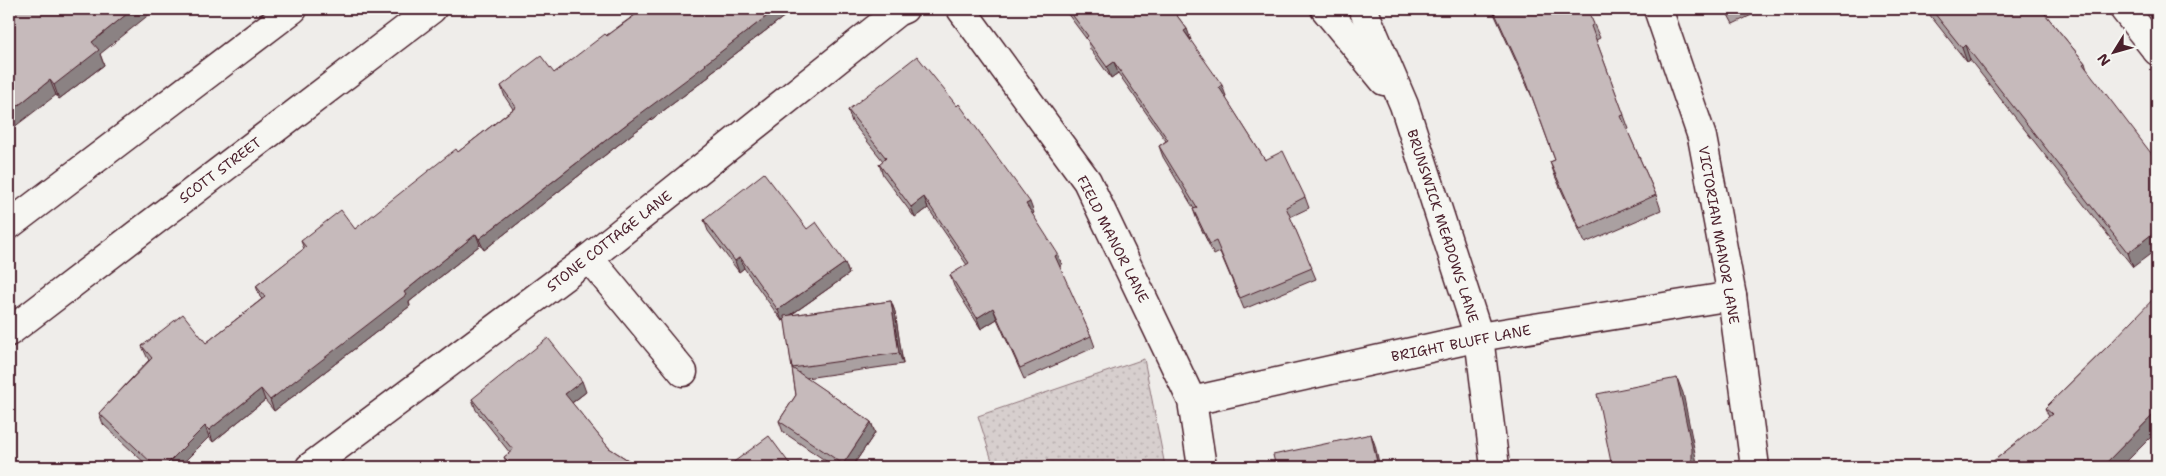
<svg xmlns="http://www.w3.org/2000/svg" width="2166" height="476" viewBox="0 0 2166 476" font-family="'Shantell Sans',sans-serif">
	<defs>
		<pattern id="grass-dots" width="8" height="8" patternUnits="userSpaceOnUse" patternTransform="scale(1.25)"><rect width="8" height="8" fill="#d7cfce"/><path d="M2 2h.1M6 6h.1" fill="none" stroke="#bab1b1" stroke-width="1.8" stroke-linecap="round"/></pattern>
	</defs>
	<rect width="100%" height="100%" fill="#efedea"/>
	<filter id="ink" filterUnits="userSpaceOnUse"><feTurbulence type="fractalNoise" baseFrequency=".02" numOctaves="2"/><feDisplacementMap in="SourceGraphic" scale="10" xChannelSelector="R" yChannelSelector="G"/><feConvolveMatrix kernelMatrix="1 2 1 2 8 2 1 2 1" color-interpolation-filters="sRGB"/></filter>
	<g filter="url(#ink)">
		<path fill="url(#grass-dots)" stroke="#90777c" d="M1144 359 1165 466 994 467 978 416Z"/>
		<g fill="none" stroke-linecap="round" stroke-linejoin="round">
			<defs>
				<g id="street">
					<path d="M961 9 1087 181 1192 401 1202 467"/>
					<path d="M1325 9 1384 81"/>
					<path d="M1363 9 1404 105 1479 337 1495 467"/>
					<path d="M1658 9 1702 137 1732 296 1755 467"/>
					<path d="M2124 9 2157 51"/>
					<path d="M589 258 683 372"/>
					<path d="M1192 401 1479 337 1732 296"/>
					<path d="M310 467 589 258 897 12 904 9"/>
				</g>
				<g id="secondary">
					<path d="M9 225 293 9"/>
					<path d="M9 332 432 9"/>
				</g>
			</defs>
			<use href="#street" stroke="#4a1f2b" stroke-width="31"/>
			<use href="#secondary" stroke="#4a1f2b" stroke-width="31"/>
			<use href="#street" stroke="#f6f6f2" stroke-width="28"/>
			<use href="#secondary" stroke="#f6f6f2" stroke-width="28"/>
		</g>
		<g fill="#aaa0a1" stroke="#4a1f2b">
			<path d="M9 9 100 54 104 65 59 99 56 95Z"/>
			<path d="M643 9H794L709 74 710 76 632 134 484 250 480 245 409 302 410 306 274 411 265 400 213 442 209 437 179 467H149L103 424 99 413 149 360 147 357 142 346 206 343 262 299 260 297 256 286 304 249 301 241 355 229 458 152 513 109 505 97 501 86 554 73Z"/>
			<path d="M1064 9H1172L1187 29 1190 40 1226 96 1225 97 1265 160 1305 197 1309 208 1290 217 1316 279 1244 309 1220 252 1214 255 1197 220 1193 209H1194L1163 157 1159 146 1166 141 1118 73 1111 78 1090 49 1088 41Z"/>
			<path d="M1492 9H1587L1600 38 1596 40 1629 129 1627 130 1656 195 1661 210 1585 243 1555 176 1550 162 1555 160 1532 97Z"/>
			<path d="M1725 9H1764L1733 24Z"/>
			<path d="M1925 9H2041L2085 63 2087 70 2133 267 1970 60 1967 62Z"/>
			<path d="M848 110 1034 213 1032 214 1062 265 1059 267 1091 336 1095 347 1024 379 997 319 981 329 954 286 950 275 967 265 928 208 915 218 883 175 879 164 883 161 852 122Z"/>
			<path d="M704 220 807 229 845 263 849 274 791 315 891 301 895 312 903 364 806 378 871 422 875 433 852 467H835L783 432 779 421 796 395 785 320 782 321 744 268 739 272 708 231Z"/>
			<path d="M2110 344 2157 431 2121 467H1986L2049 417 2045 408Z"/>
			<path d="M586 392 572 403 609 448 639 467H508L504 457 510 453 476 410 472 399Z"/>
		</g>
		<g fill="#8b8283" stroke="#4a1f2b">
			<path d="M133 9H156L100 54 104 65 59 99 54 85 92 42Z"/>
			<path d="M776 9H794L709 74 710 76 632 134 484 250 479 239 628 123Z"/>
			<path d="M1187 29 1191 40 1184 31Z"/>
			<path d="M1965 45 1970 60 1967 62 1962 48Z"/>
			<path d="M1114 62 1118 73 1111 78 1107 67Z"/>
			<path d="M50 80 56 95 9 131V113Z"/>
			<path d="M1222 85 1226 96 1223 98 1219 87Z"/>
			<path d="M924 197 928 208 915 218 911 207Z"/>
			<path d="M1030 202 1034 213 1030 215 1026 204Z"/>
			<path d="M2157 230V249L2133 267 2128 253Z"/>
			<path d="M476 234 480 245 409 302 410 306 274 411 270 400Z"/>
			<path d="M1058 254 1062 265 1059 267 1055 256Z"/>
			<path d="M740 257 744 268 739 272 735 261Z"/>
			<path d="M845 263 849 274 782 321 778 310Z"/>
			<path d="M891 301 895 312 903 364 899 353Z"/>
			<path d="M993 308 997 319 981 329 977 318Z"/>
			<path d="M1677 378 1683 393 1697 463V467H1692Z"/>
			<path d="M582 381 586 392 569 405 565 394Z"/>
			<path d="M261 389 265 400 213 442 209 430Z"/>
			<path d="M2157 411V431L2121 467H2102Z"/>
			<path d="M871 422 875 433 852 467H844L843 464Z"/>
			<path d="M205 426 209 437 179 467H164Z"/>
			<path d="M1371 434 1375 445 1380 467H1378Z"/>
		</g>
		<g fill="#c6babb" stroke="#4a1f2b">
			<path d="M9 9H133L92 42 99 50 54 85 50 80 9 113Z"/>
			<path d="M643 9H776L705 64 706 65 628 123 479 239 476 234 404 292 406 295 270 400 261 389 209 430 205 426 164 467H156L99 413 152 358 142 346 183 314 206 343 265 297 256 286 306 247 301 241 341 210 355 229 456 149 458 152 516 107 501 86 541 56 554 73 605 34 607 36Z"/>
			<path d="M1068 9H1172L1187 29 1184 31 1222 85 1219 87 1265 160 1283 151 1305 197 1286 207 1312 268 1240 298 1216 241 1210 244 1193 209 1197 208 1159 146 1168 140 1114 62 1107 67 1086 38 1088 36Z"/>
			<path d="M1493 9H1587L1594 24 1591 26 1624 115 1621 116 1656 195 1580 229 1550 162 1555 160 1527 83Z"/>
			<path d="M1931 9H2041L2085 63 2083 64 2157 161V230L2128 253 1965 45 1962 48Z"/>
			<path d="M917 56 957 106 959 104 1030 202 1026 204 1058 254 1055 256 1091 336 1020 368 993 308 977 318 950 275 969 263 924 197 911 207 879 164 886 158 848 110Z"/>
			<path d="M764 173 807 229 816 222 845 263 778 310 740 257 735 261 704 220Z"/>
			<path d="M2157 295V411L2102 467H1986L2052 414 2045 408 2110 344Z"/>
			<path d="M891 301 899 353 792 368 871 422 843 464 779 421 796 395 784 316Z"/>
			<path d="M548 338 582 381 565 394 609 448 639 467H512L504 457 513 450 472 399Z"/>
			<path d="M1677 378 1692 449V467H1612L1597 394Z"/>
			<path d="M1371 434 1378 467H1276L1273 455Z"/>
			<path d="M769 436 792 467H727Z"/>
			<path d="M388 463 392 467H383Z"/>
			<path d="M80 464 95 467H80Z"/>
		</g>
	</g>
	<g text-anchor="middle" stroke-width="4.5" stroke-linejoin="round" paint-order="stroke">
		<g font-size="14" fill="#4a1f2b" stroke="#f6f6f2">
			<text transform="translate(220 170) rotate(-37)" y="5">SCOTT STREET</text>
			<text transform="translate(1443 226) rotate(72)" y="5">BRUNSWICK MEADOWS LANE</text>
			<text transform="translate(1719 235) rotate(80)" y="5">VICTORIAN MANOR LANE</text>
			<text transform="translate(1113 239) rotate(63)" y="5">FIELD MANOR LANE</text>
			<text transform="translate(609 241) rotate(-38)" y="5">STONE COTTAGE LANE</text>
			<text transform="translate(1461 343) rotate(-11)" y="5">BRIGHT BLUFF LANE</text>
		</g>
	</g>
	<rect width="2166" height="476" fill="none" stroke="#f6f6f2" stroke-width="30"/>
	<rect x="15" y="15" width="2136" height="446" fill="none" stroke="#4a1f2b" stroke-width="2" filter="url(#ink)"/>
	<g transform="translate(2114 52) rotate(233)" stroke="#f6f6f2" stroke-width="4" paint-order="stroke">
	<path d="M0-4L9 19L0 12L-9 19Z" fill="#4a1f2b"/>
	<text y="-8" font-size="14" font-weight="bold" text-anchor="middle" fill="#4a1f2b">N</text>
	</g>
</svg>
